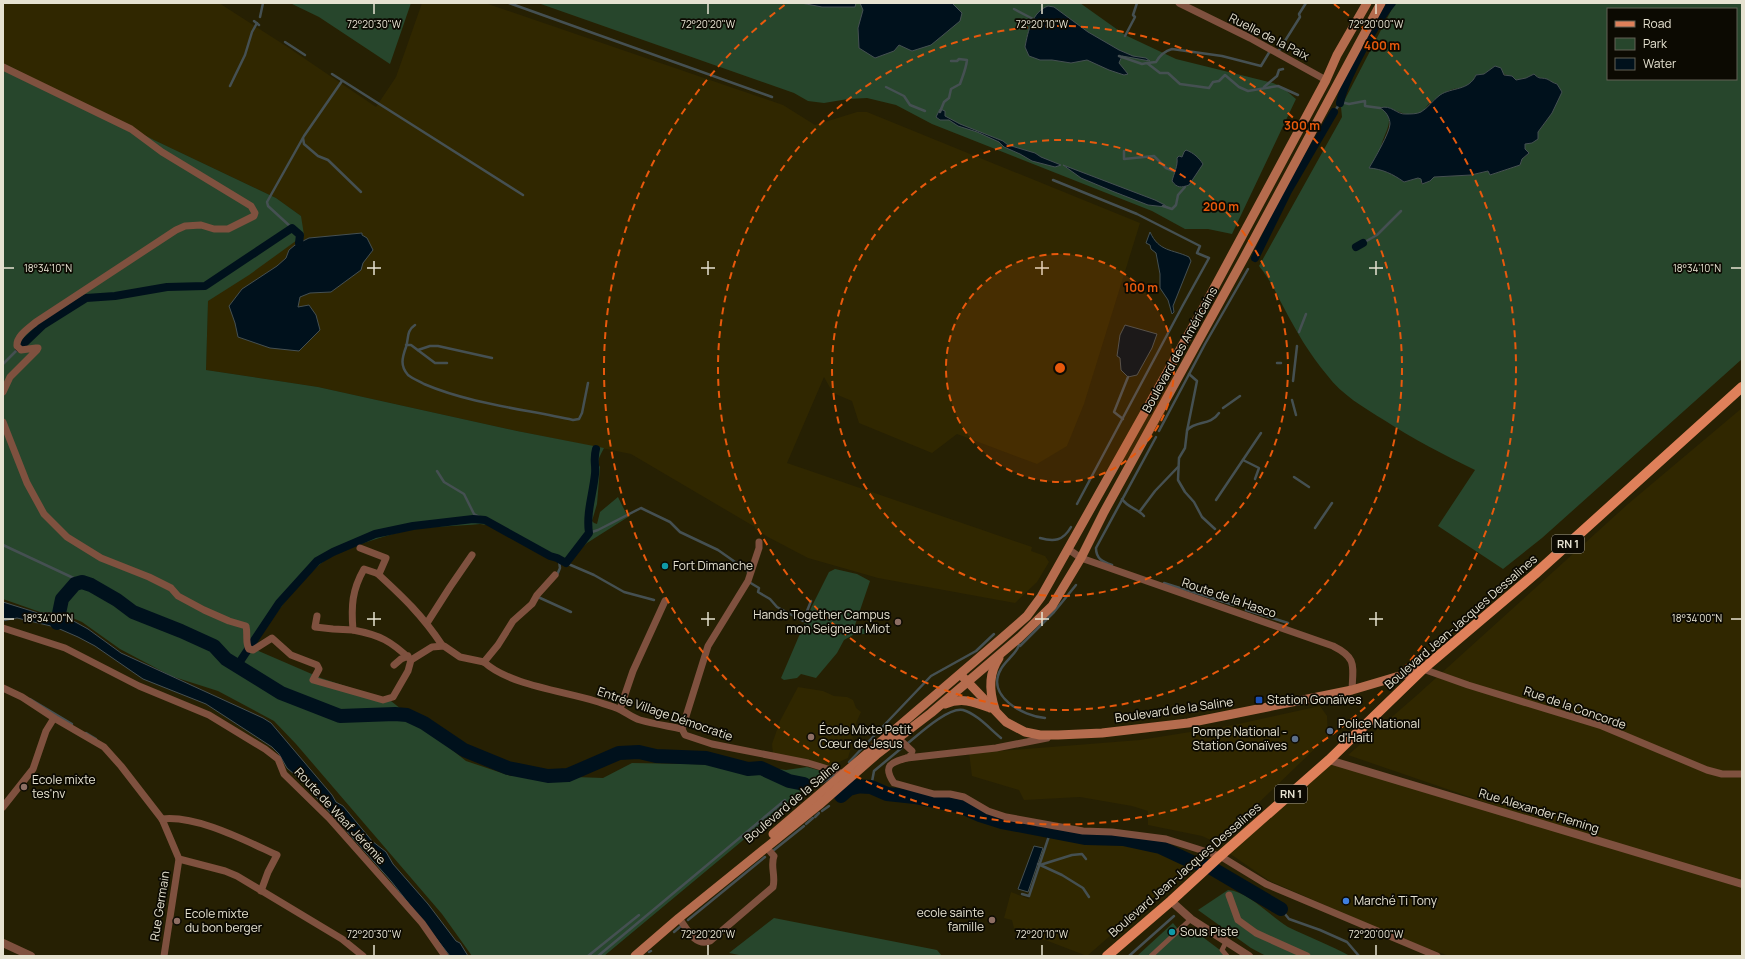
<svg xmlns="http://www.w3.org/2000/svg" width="1745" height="959" viewBox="0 0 1745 959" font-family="Manrope,sans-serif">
	<rect width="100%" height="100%" fill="#262003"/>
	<g fill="#302700">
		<path d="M3 3H219L286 46 376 107 396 77 422 3H485L783 105 815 125 857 112H867L1140 223 1084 404 1067 446 1037 464 957 434 932 453 859 423 852 401 833 393 824 377 787 463 1032 547 1031 551 1045 556 1049 562 1037 582 1015 603 878 578 808 558 768 537 755 529V527L631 454 517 431 318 387 206 370 208 301 301 216 276 198 154 140 3 63Z"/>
		<path d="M1742 408V881L1531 818 1348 755 1416 696 1628 504Z"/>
		<path d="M798 687 823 691 834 696 847 697 853 700 856 708 861 712 856 723 857 730 852 732 853 741 848 758 830 766 773 754 772 744 780 721Z"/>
		<path d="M1320 706 1327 716 1328 736 1217 843 1202 836 1148 825V811L1132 806 1080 797 1024 800 1019 790 972 776 969 752H987L1140 740 1234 725Z"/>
		<path d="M1335 761 1742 888V956H1449L1405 940 1268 880 1229 853Z"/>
		<path d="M1051 833 1086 838 1123 839 1143 843 1162 849 1188 864 1181 874 1087 956 1014 928 1012 920 1004 918 1011 892 1029 899Z"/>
	</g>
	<g fill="#27462c" fill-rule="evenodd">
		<path d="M290 3H411L390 64 319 17Z"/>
		<path d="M538 3H1080L1125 35 1176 59 1273 83 1282 87 1296 99 1232 234 1208 229H1185L1152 211 932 124 896 105 867 98 848 99 824 103 808 101 794 93Z"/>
		<path d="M1395 3H1742V359L1542 538 1503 569 1438 526 1475 470C1444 455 1413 439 1384 420 1363 407 1342 395 1327 375 1310 355 1296 331 1284 308 1275 291 1271 281 1259 266L1342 117 1341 107ZM1608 9H1736V79H1608ZM1491 69C1499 73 1511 75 1516 80L1526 78 1534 74C1540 80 1540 77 1547 79 1551 81 1553 83 1557 84L1552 113 1538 132 1525 144V149L1529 153 1522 159 1520 165 1490 175 1489 171 1471 175 1434 177 1430 181 1421 184V179L1418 178 1404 182 1396 176 1379 169C1379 162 1379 154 1381 147 1383 134 1398 118 1381 108 1397 107 1402 118 1419 113 1425 111 1426 106 1430 103 1435 99 1440 95 1446 92 1458 85 1469 92 1476 75L1484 74Z"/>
		<path d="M3 63 154 140 276 198 301 216 304 235 249 275 208 301 206 370 318 387 517 431 604 448C601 454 596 461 600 467L597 504 592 521 594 523 597 524 600 512 618 497 628 517 587 543 572 557 562 562 550 558 487 525 480 524C458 526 437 526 416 529 391 533 338 549 319 565 294 588 269 620 254 649L321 678 391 701 466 761 511 776H548L603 778 632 763 746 765 786 770 807 767 825 772 604 956H472L442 914 296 744 274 721 218 691 171 676 120 649 82 622 68 616 52 612H40L3 599Z"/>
		<path d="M835 569 857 574 870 581 855 625 875 633 853 635 844 640 837 653 816 678 801 674 797 678 784 680 781 678 811 608 829 572Z"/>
		<path d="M1228 890C1248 891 1271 917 1288 927 1309 937 1330 945 1350 956H1266L1251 948 1198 910Z"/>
		<path d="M774 918 937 950 942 956H945H744L729 953Z"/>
		<path d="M1173 923 1182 934 1188 930 1192 929 1220 950 1225 956H1137Z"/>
	</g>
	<g fill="#00111c" stroke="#455052">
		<path d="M801 3H856L855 7H822Z"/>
		<path d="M860 3H952L962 13 960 21 931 45 912 51 899 45 894 51 875 58 859 48 858 28 863 10Z"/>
		<path d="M1048 6 1054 7 1088 32 1119 50 1133 56 1146 58 1150 61 1122 56 1119 63 1128 74 1124 75 1109 70 1087 60 1071 63 1052 60H1040L1029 56 1025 47C1028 31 1032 12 1048 6Z"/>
		<path d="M1495 66 1501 68 1504 75 1512 76 1516 80 1526 78 1534 74C1540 80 1540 77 1547 79 1551 81 1553 83 1557 84L1562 92 1552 113 1538 132V139L1532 143 1525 144V149L1529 153 1522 159 1520 165 1490 175 1488 171 1471 175 1434 177 1430 181 1422 184 1421 179 1418 178 1404 182C1393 174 1382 169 1369 168 1374 160 1390 132 1390 124 1390 118 1386 111 1380 108 1391 104 1397 115 1406 114 1411 114 1417 114 1421 112 1428 108 1433 100 1440 95 1452 87 1469 91 1476 75L1484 74Z"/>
		<path d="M940 109 945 111V116L960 124 1003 141 1008 145 1035 153 1041 157 1061 165 1055 167 1032 161 1020 154 1004 147 999 142 977 132 958 126 949 120H940L936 117Z"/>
		<path d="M1186 150C1194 153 1199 158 1203 164L1189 185C1181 188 1177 188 1172 181 1174 173 1178 166 1177 158L1179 156 1182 157 1184 152Z"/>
		<path d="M1063 165 1155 200 1165 205 1166 207 1148 205 1112 191 1081 178Z"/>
		<path d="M1150 232C1159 252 1172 249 1189 257L1191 261 1173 306 1174 312 1172 314 1168 300 1160 288V274L1156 253 1151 249 1150 245 1146 243Z"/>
		<path d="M362 233V235L367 238 373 250 363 263 361 270 331 292 310 293 300 297 298 307 309 305 316 315 320 330 299 351 270 348 238 337 235 323 229 306 242 289 277 266 286 258 289 250 295 245 309 238Z"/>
		<path d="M1125 325 1157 334 1152 348 1137 375 1128 377 1121 370 1120 358 1117 356 1120 335Z"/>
		<path d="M3 602 38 613H59L88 629 121 653 263 718 271 723 332 795 336 802 343 806 372 841 386 852 393 864 428 904 456 941 460 943 468 956H450L391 881 302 781 287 768 279 754 272 747 206 704 143 679 95 646 78 637 55 627 17 618 3 621Z"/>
		<path d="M1034 846 1043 848 1028 892 1018 889Z"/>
	</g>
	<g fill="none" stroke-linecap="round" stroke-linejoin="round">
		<g stroke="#455052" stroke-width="2.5">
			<path d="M509 3 772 97"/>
			<path d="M1014 9 1035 20"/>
			<path d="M260 17 263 3"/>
			<path d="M254 21 259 25"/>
			<path d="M1125 36 1135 17 1133 15 1137 3"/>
			<path d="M285 42 305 55"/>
			<path d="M1278 52 1300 17 1299 14 1306 3"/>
			<path d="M1119 56 1142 64 1147 63 1160 73H1168L1180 84 1209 88 1213 82 1219 81 1225 75 1239 87 1248 91 1278 86 1298 95"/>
			<path d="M1147 63 1156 62C1160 55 1165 51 1172 49L1222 56 1261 66 1270 51"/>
			<path d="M332 74 523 195"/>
			<path d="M230 86 245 55 252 32 257 23"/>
			<path d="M886 87 904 96 910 105 925 111"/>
			<path d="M1264 87 1277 76 1279 70 1283 69"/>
			<path d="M940 112 944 102 949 98 951 89 960 84C963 75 966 69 967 60L959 59 957 61H951"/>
			<path d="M1331 112H1334L1341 102 1349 104 1365 101V106L1380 108"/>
			<path d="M303 138 304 144 318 156 328 160 361 192"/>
			<path d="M1124 151V159L1154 156 1166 168 1174 171"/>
			<path d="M1053 180 1137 214 1200 246 1197 253 1209 258 1183 305 1077 504"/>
			<path d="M1163 206 1172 209 1176 205 1178 195 1185 187"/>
			<path d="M292 228 268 206 267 202 304 136 342 81"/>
			<path d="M1363 243 1377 235 1401 211"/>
			<path d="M415 325C406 331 409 338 406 347 402 358 400 366 408 375 413 379 419 381 424 384 471 404 524 409 573 420L579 419 582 413 588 383"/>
			<path d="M1299 332 1306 314"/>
			<path d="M406 345H411L435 363H447"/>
			<path d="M418 350 430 346H438L492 358"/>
			<path d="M1277 363H1281"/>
			<path d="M3 364 19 348"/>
			<path d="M1189 374 1197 381 1187 431 1185 448 1179 458 1178 480 1185 492 1194 502 1202 517 1215 529"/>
			<path d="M1293 381 1297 346"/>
			<path d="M1292 400 1296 415"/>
			<path d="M1223 408 1240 396"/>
			<path d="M1123 419 1114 412 1128 377"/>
			<path d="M1187 430C1197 420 1210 426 1219 413"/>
			<path d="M1159 431 1205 344 1248 269"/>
			<path d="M1243 460 1259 468 1255 479"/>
			<path d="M437 471 444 482 464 494 474 514 485 520"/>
			<path d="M1294 477 1309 487"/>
			<path d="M1122 499C1127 507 1138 509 1144 516"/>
			<path d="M1216 500 1261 433"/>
			<path d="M1140 511 1155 491 1178 467"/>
			<path d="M1315 528 1332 503"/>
			<path d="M589 533 598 530 641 508 670 522 680 532 718 550 748 571V573"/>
			<path d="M1040 538C1054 542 1063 541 1071 527"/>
			<path d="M3 545 82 582"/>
			<path d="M1112 565C1103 562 1096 559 1096 548L1156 437"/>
			<path d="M557 575 560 568 559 560 594 575 624 592 654 600"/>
			<path d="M749 582 759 588 758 592 770 599 777 607 803 621 811 601"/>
			<path d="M1164 583 1234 605"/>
			<path d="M538 597 571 612"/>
			<path d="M1246 610 1288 623"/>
			<path d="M1019 645C1017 653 1005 661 1001 669 985 696 1023 716 1045 718"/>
			<path d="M1020 646 1054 612 1076 585"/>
			<path d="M30 699 72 724"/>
			<path d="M86 733 96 739"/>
			<path d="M908 743C919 734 948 707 963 710 977 714 990 729 1001 738"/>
			<path d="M849 762 931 676 976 651 994 634"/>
			<path d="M789 781 822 783 835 775"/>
			<path d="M871 787 874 771 904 746"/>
			<path d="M822 811 829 806"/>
			<path d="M815 817 819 813"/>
			<path d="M806 824 813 818"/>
			<path d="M774 850 804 826"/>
			<path d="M1038 864 1062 875 1083 888 1089 897"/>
			<path d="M1040 865 1072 855 1082 854 1086 859"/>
			<path d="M1022 894 1029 896 1049 836 1048 831"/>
			<path d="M1281 909 1289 919 1320 930 1347 942 1359 956"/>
			<path d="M688 920 765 857"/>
			<path d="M674 932 681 926"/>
			<path d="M649 952 651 951"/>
			<path d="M588 956 639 915"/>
			<path d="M598 956 785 800"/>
			<path d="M1129 956 1174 916"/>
		</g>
		<g stroke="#00111c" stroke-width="8">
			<path d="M1340 103C1344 80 1377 21 1392 3"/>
			<path d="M1356 247 1363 243"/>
			<path d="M1255 258 1288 191 1334 112"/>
			<path d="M19 348 43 325 86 298 115 296 167 287 205 286 292 228 300 235 299 243"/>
			<path d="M237 666 279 603 317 561 333 552 375 534 413 526 473 519 485 520 550 556 557 558 566 563 589 533C586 513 593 494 595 474 596 464 593 460 596 449"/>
		</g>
		<g stroke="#00111c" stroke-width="14">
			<path d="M57 623 62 599 75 584 82 582 91 585 117 600 133 612 181 631 214 646 226 659 281 693 340 716 395 714 407 715 424 723 464 750 508 768 548 776 568 775 619 753 639 752 656 756 706 758 748 769 761 768 789 781 804 784"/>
			<path d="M851 786 871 787 887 794 915 797 962 807 980 815 1002 822 1086 838 1123 839 1160 847 1192 862 1208 866 1281 909"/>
			<path d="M841 796 849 789 856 787"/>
		</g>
		<g stroke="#7f513f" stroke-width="5">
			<path d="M1226 942 1222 950 1227 956"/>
			<path d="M1151 956 1191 919"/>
		</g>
		<g stroke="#7f513f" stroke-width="7">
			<path d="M1179 3 1250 38 1326 80"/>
			<path d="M3 67 131 129 162 152 251 206 255 213 254 216 228 229H214L201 225 185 226 176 230 36 322C29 328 16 336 17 346L21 350 36 348H38L37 350 10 377 3 392"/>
			<path d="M3 422 27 483 44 514 67 537 101 558 149 577 171 588 178 596 204 610 229 621 246 626C248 634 245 643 249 649L253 650 272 638 291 655 317 665 319 669 313 680 383 700 393 697 408 671 411 660 432 647 444 646 460 657 484 662"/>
			<path d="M360 548 386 558 379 574H378C404 598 422 615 442 645"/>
			<path d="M1068 549 1081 558 1333 646C1357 658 1353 665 1352 690"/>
			<path d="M379 574 364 569C352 590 351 606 353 630 380 635 391 641 411 660"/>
			<path d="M317 616 315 627 333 629 353 630"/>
			<path d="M427 623 450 587 472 555"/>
			<path d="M3 628 65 648 139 686 209 715 265 749 278 759 284 774 329 818 422 923 445 956"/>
			<path d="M484 662C509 685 563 691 595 701 604 704 613 706 621 710 627 713 633 718 640 720 654 724 668 726 682 729L685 735 712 744 808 763 844 774"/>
			<path d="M484 662 498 645 513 621 532 604 537 595 555 575"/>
			<path d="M394 665 401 659 408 656"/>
			<path d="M1423 669 1468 685 1602 726 1707 770 1722 774H1742"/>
			<path d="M3 688 22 697 54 718 104 747 121 766 162 819 179 859 225 871 237 876 342 939 363 956"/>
			<path d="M620 709 633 671 665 601"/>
			<path d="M682 729 708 646 748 581 759 548V542"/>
			<path d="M898 738 912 751 910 757C893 762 881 764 894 783L934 794H950L964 797 988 811 1006 817 1083 831 1112 832 1166 839 1220 856 1266 884 1437 956"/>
			<path d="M907 758 996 748 1047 738"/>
			<path d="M3 807 33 769 46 731 54 718"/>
			<path d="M162 819C197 815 246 841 277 855L268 872 261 891"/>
			<path d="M1229 895 1238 920 1256 933 1307 956"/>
			<path d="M679 918C687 929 695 947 710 941L773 887C776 876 770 866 774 856L766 847"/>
			<path d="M164 956 179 859"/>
		</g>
		<g stroke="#7f513f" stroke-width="8">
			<path d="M1329 760 1742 884"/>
			<path d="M1171 901 1191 919 1249 956"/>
			<path d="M3 943 31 956"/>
		</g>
		<g stroke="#b56c4e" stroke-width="9">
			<path d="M963 677 1006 722 1025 732 1040 735H1058L1102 733 1188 723 1352 690 1423 669"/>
			<path d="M945 704C962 697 974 702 990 708"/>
			<path d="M995 709C989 691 988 674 999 658"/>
			<path d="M773 834 1002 638 1027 616 1041 597 1205 305 1326 80 1337 55 1367 3"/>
			<path d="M635 956 679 918 819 805 876 755 931 713 1019 638 1052 606 1081 558 1104 512 1245 256 1381 3"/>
		</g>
		<path stroke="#df805a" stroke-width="10" d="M1107 956 1171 901 1220 856 1329 760 1423 669 1535 574 1742 387"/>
	</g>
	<path fill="none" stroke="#e6e2d1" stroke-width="1.5" d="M374 4V14M708 4V14M1042 4V14M1376 4V14M374 261V275M708 261V275M1042 261V275M1376 261V275M4 268H14M367 268H381M701 268H715M1035 268H1049M1369 268H1383M1731 268H1741M374 612V626M708 612V626M1042 612V626M1376 612V626M4 619H14M367 619H381M701 619H715M1035 619H1049M1369 619H1383M1731 619H1741M374 945V955M708 945V955M1042 945V955M1376 945V955"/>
	<circle cx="1060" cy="368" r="114" fill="#e8590c" fill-opacity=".12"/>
	<g fill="none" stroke="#e8590c" stroke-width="2" stroke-dasharray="7 5">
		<circle cx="1060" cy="368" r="114"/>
		<circle cx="1060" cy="368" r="228"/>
		<circle cx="1060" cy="368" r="342"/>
		<path d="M1334 4A456 456 0 1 1 786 4"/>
	</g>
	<g fill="#0f9aa8" stroke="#0c0a02" stroke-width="1.5">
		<circle cx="665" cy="566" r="4"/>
		<circle cx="1172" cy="932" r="4"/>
	</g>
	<g fill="#8d6e63" stroke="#0c0a02" stroke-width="1.5">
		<circle cx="898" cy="622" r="4"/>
		<circle cx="811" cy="737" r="4"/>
		<circle cx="24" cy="787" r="4"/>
		<circle cx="992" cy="920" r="4"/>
		<circle cx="177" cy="921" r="4"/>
	</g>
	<rect fill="#1a4fb4" stroke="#0c0a02" stroke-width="1.5" x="1255" y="696" width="8" height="8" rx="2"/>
	<g fill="#5c6f8a" stroke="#0c0a02" stroke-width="1.5">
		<circle cx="1330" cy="731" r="4"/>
		<circle cx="1295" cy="739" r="4"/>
	</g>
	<circle fill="#3f7fe0" stroke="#0c0a02" stroke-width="1.5" cx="1346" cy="901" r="4"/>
	<g text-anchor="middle" stroke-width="3.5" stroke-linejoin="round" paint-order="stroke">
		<g fill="#0c0a02" stroke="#a5a193" stroke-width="1">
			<rect x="1552" y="535" width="32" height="18" rx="3"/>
			<rect x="1275" y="785" width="32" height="18" rx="3"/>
		</g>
		<g font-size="11" font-weight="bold" fill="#e6e2d1">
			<text x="1568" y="548">RN 1</text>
			<text x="1291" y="798">RN 1</text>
		</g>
		<g font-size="12" fill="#e6e2d1" stroke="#0c0a02">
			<text transform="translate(1269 37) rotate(27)" y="4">Ruelle de la Paix</text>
			<text transform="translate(1180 350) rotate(-61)" y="4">Boulevard des Américains</text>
			<text transform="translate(1229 598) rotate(19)" y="4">Route de la Hasco</text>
			<text transform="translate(1461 622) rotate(-41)" y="4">Boulevard Jean-Jacques Dessalines</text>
			<text transform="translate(1575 708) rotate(19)" y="4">Rue de la Concorde</text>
			<text transform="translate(1174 710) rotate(-8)" y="4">Boulevard de la Saline</text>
			<text transform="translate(665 714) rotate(19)" y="4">Entrée Village Démocratie</text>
			<text transform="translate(792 802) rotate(-40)" y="4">Boulevard de la Saline</text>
			<text transform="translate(1539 811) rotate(17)" y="4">Rue Alexander Fleming</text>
			<text transform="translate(340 816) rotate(47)" y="4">Route de Waaf Jérémie</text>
			<text transform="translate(1185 870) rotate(-41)" y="4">Boulevard Jean-Jacques Dessalines</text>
			<text transform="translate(160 906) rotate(-81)" y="4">Rue Germain</text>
		</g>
		<g font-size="12" fill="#e6e2d1" stroke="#0c0a02" text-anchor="start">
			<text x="673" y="570">Fort Dimanche</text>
			<text x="890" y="619" text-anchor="end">Hands Together Campus<tspan x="890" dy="14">mon Seigneur Miot</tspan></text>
			<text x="1267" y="704">Station Gonaïves</text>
			<text x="1338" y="728">Police National<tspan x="1338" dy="14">d'Haiti</tspan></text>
			<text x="819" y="734">École Mixte Petit<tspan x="819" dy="14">Cœur de Jesus</tspan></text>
			<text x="1287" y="736" text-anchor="end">Pompe National -<tspan x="1287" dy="14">Station Gonaïves</tspan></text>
			<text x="32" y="784">Ecole mixte<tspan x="32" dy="14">tes'nv</tspan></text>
			<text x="1354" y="905">Marché Ti Tony</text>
			<text x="984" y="917" text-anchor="end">ecole sainte<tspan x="984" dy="14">famille</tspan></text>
			<text x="185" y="918">Ecole mixte<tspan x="185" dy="14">du bon berger</tspan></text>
			<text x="1180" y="936">Sous Piste</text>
		</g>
	</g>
	<g font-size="10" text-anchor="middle" fill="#e6e2d1" stroke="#0c0a02" stroke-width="3.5" stroke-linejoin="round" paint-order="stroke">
		<text x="374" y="28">72°20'30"W</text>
		<text x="708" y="28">72°20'20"W</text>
		<text x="1042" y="28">72°20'10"W</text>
		<text x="1376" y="28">72°20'00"W</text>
		<text x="48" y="272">18°34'10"N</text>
		<text x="1697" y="272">18°34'10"N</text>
		<text x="48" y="622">18°34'00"N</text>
		<text x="1697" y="622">18°34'00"N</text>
		<text x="374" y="938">72°20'30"W</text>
		<text x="708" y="938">72°20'20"W</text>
		<text x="1042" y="938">72°20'10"W</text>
		<text x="1376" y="938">72°20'00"W</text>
	</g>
	<circle cx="1060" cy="368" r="6" fill="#e8590c" stroke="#0c0a02" stroke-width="2"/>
	<g font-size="12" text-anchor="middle" font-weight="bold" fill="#e8590c" stroke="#0c0a02" stroke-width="3.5" stroke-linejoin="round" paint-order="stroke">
		<text x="1382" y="50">400 m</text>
		<text x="1302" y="130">300 m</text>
		<text x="1221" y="211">200 m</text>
		<text x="1141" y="292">100 m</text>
	</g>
	<rect width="1745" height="959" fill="none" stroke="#e6e2d1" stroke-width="8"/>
	<rect x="1607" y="8" width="130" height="72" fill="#0c0a02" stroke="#636055"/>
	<rect x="1615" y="21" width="20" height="6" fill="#df805a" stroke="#636055"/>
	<text x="1643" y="28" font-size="12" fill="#e6e2d1">Road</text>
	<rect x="1615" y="38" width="20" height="12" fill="#27462c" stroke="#636055"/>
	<text x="1643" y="48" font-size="12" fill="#e6e2d1">Park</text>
	<rect x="1615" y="58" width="20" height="12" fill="#00111c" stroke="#636055"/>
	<text x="1643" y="68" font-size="12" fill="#e6e2d1">Water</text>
</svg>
